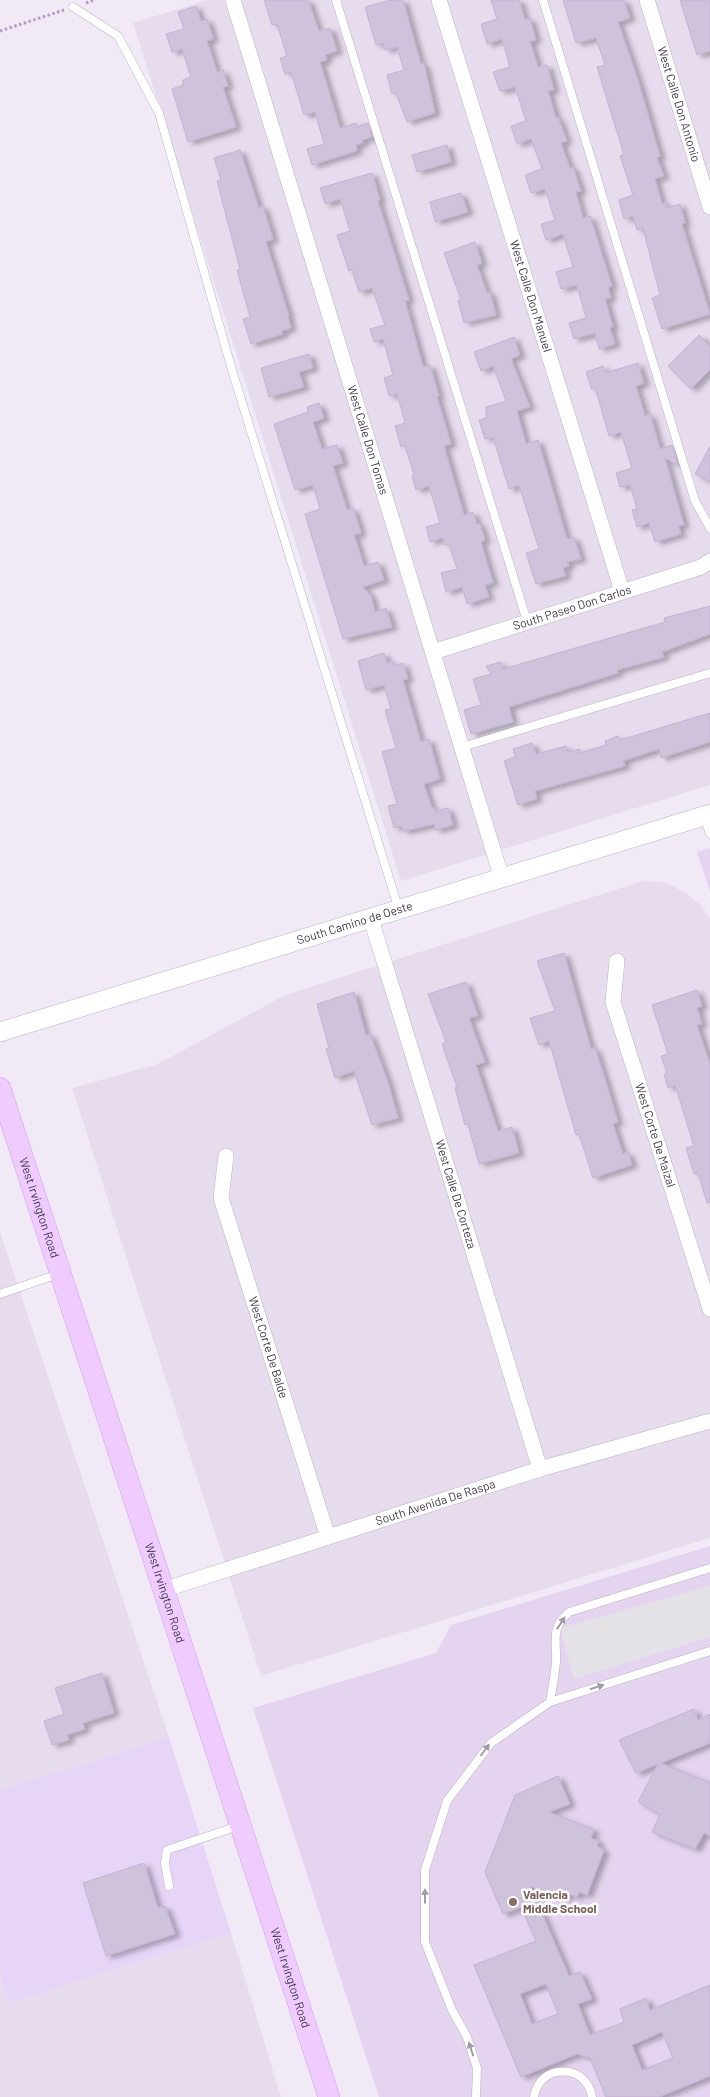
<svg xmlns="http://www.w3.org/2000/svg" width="710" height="2097" font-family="Barlow,sans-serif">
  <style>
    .residential { fill: #e7dcee }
    .commercial { fill: #e7d5f8 }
    .education { fill: #e5d4ef }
    .parking { fill: #e4e2e7 }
    .building { fill: #cfc2db; stroke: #c4b2d3; fill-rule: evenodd; filter: url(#shadow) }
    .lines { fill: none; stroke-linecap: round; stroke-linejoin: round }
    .service-casing { stroke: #bcafc5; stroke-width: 9 }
    .minor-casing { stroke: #bcafc5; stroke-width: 16 }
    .tertiary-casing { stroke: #bcafc5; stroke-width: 20 }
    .secondary-casing { stroke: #cda0e3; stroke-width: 22 }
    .path { stroke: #b39cc4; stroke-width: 3; stroke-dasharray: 2.5 2.5; stroke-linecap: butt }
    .service { stroke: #fff; stroke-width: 8 }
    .minor { stroke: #fff; stroke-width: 15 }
    .tertiary { stroke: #fff; stroke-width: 19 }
    .secondary { stroke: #efcbff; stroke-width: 21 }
    .oneway { fill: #a09ba4 }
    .education-dot { fill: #8d6e63; stroke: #fff; stroke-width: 2 }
    .labels { text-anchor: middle; stroke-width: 5; stroke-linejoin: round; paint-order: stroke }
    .street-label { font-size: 12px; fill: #42374a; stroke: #fff }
    .education-label { font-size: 12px; font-weight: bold; fill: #785e54; stroke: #fff; text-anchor: start }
  </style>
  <defs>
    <filter id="shadow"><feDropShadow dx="5.5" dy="3" stdDeviation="2.5" flood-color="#0004"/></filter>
  </defs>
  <rect width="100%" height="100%" fill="#f1eaf6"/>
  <path class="residential" d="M207,0H710V785L401,881L133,23Z
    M643,881L665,882L684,892L701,905L710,919V1538L261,1676L72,1088L158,1064L285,995Z
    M0,1232L169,1737L0,1790Z
    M231,1933L281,2097H0V1974L9,2003Z"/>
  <path class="commercial" d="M169,1737L231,1933L9,2003L0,1974V1790Z"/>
  <path class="education" d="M710,848V892L697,852Z
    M710,1546V2097H379L253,1708L436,1653L451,1625Z"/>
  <path class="parking" d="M710,1586V1637L574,1679L560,1628Z"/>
  <path class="building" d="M264,0H308L319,31L330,28L337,51L325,55L327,60L320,62L340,128L356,123L357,127L368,123L372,137L362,140L363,143L356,145L357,151L312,165L307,149L324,144L315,112L304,115L291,72L285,74L280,58L287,56L277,24L272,25Z
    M391,0H403L421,64L424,63L435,113L407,122L396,93L392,94L387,75L404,70L397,47L385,50L383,43L376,45L365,7Z
    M491,0H519L525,20L530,18L536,40L530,41L538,67L547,65L554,90L548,91L556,118L558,117L567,141L561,143L570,168L573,167L581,191L576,192L583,218L590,216L612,286L608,287L611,298L605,299L613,327L610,328L615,344L599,349L595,333L574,339L569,323L586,318L577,285L561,289L556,272L573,267L563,234L546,240L541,224L555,220L545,189L531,193L525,175L542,169L531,139L517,144L511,126L526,121L515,87L500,91L493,72L510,67L502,39L487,44L481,24L497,19Z
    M563,0H624L630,18L618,22L638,80L660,156L657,158L664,176L655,179L662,204L666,203L667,208L680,204L685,223L682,224L710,314L662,329L652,298L660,295L643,228L637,230L633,216L624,219L619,200L633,195L620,156L624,155L597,67L605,65L596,38L576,43Z
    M680,0H710V51L697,55Z
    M196,6L201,21L207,19L213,39L207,41L217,72L223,70L228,86L223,87L236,127L188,142L172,89L183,85V80L191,77L182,49L172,52L166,34L184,29L178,12Z
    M447,145L451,162L417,172L412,155Z
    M240,150L259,208L263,206L273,239L266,242L289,316L288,317L291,328L282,331L283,334L251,344L243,319L250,317L237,270L240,269L217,181L221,180L214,158Z
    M372,173L380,200L378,201L409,300L405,301L423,367L430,365L439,396L437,397L451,444L444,446L464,515L473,512L477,524H480L485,540L481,542L493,583L485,585L489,597L467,604L462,587L446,592L441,573L457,569L449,544L445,545L443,538L430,542L426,527L440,523L429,486L416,490L412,476L414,475L405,445L401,447L395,426L405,423L397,394L389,396L384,378L393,375L383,339L374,342L370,329L385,325L372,288L359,292L352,270L349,271L337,235L350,231L340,199L325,204L320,188Z
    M461,193L468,212L435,222L430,202Z
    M475,242L482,263L477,265L487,293L490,292L496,315L464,323L458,300H461L444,253Z
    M699,335L710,346V370L691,389L668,366Z
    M514,337L520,355L511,359L530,407L517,411L526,444L538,440L567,539L574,537L581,559L567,562L569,566L563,568L566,576L536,584L526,553L539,549L519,485L509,489L493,437L485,439L479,420L486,418V407L506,401L493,366L481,371L474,352Z
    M309,354L313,368L299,372L304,387L269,397L261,368Z
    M638,363L644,383L636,386L645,416L650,414L660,449L672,445L678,465L665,458L684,525L678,526L681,534L655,542L649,523L637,527L632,510L637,509L630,485L620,487L616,473L632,468L621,432L609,436L595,387L592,390L586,372L603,366L605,373Z
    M319,403L324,418L313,422L322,449L337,445L343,463L333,466L347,510L353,508L361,533L354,535L364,566L378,562L384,580L363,587L371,596L375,612L386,608L392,627L343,639L305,514L320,509L313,485L295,490L274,424L308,412L307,407Z
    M710,446V482L695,474Z
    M710,606V634L662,652L664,657L617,670L618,673L509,707L513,722L471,734L464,710L481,705L473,679L491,674L486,666L501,662L503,669L665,622L664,618Z
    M384,653L387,663L393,661L394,666L403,663L408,679L403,680L421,742L429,739L440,779L424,784L432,808H435V811L448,808L453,825L436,830L434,824L404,831L401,826L394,828L388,806L397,804L382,752L396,748L385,710L391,709L384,685L366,690L358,661Z
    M710,713V742L661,758L659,749L623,761L625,766L535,791L537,799L518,805L504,761L515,757L513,749L532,743L536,754L566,746L568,752L580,749V753L606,745L605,741L618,736L620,740Z
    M564,953L591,1049L595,1048L605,1079L618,1122L613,1124L623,1154L628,1152L632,1165L593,1178L579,1134L576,1135L549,1041L539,1045L530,1018L555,1011L537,961Z
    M466,982L478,1016L469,1018L485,1062L476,1065L498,1131L512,1127L519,1153L479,1164L468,1124L465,1125L455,1088L457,1087L442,1044L446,1042L428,994Z
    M697,990L702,1006L697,1008L702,1024L697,1025L710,1064V1202L707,1203L698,1173L694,1174L686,1148L694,1146L675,1085L668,1088L664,1074L667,1073L661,1056L668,1054L652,1005Z
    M354,992L366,1036L370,1034L388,1082L398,1118L372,1125L354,1071L335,1078L326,1049L329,1048L317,1004Z
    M102,1673L114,1713L83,1723L85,1729L67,1735L69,1740L52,1745L44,1721L64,1714L55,1688Z
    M694,1709L698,1720L710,1714V1743L661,1763L710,1783V1836L704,1833L695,1849L652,1832L660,1814L638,1802L658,1764L636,1773L619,1740Z
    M558,1776L570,1804L549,1812L594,1830L591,1838L599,1841L597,1846L604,1850L587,1895L579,1892L577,1897L568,1893L566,1899L530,1886L569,1976L580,1972L592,1999L578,2004L590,2035L624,2022L620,2009L646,1998L650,2010L710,1985V2076L659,2097H606L590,2058L577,2054L521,2077L474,1965L536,1941L521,1907L503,1914L485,1872L515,1795ZM546,1984L558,2014L532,2024L520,1994ZM662,2032L673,2058L642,2070L632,2045Z
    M144,1863L158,1908L165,1906L175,1934L106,1956L83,1883Z"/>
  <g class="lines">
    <g class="service-casing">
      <path id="service" d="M336,0L527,621
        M543,0L695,501L710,528
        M73,7L118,36L159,113L232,370L399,910
        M462,747L710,673
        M704,817L710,834
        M0,1294L58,1274
        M550,1702L710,1651
        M169,1886L165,1863L167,1850L238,1826
        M476,2097L477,2068L467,2037L452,2010L425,1942V1870L447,1801L491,1743L550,1702C552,1689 555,1675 556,1662C557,1640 550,1629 569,1612L710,1568
        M534,2097C539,2063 587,2063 592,2097"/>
    </g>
    <g class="minor-casing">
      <g id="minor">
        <path id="s1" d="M233,0L502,879"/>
        <path id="s2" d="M439,0L622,591"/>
        <path id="s3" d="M647,0L710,207"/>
        <path id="s4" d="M433,652L701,567L710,561"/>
        <path id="s5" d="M371,919L540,1469"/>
        <path id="s6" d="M617,961L613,1002L710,1309"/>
        <path id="s7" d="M226,1156L221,1198L328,1537"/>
        <path id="s8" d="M163,1590L540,1469L710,1421"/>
      </g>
    </g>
    <g class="tertiary-casing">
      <g id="tertiary">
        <path id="s9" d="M0,1032L710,814"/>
      </g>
    </g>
    <g class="secondary-casing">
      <g id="secondary">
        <path id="s10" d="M0,1088L329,2097"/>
      </g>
    </g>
    <path class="path" d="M86,3L95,0
      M0,31L64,10"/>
    <use href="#service" class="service"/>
    <use href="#minor" class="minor"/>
    <use href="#tertiary" class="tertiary"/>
    <use href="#secondary" class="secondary"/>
  </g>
  <defs><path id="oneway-solid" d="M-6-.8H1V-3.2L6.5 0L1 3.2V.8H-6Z" transform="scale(1.25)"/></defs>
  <g class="oneway">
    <use href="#oneway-solid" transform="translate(561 1623) rotate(-57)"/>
    <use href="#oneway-solid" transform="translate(597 1687) rotate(-18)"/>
    <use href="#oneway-solid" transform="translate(485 1750) rotate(-53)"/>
    <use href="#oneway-solid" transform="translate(425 1896) rotate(-90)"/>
    <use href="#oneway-solid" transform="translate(471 2049) rotate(-108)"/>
  </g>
  <circle class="education-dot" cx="513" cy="1902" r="5"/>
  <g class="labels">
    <g class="street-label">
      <text dy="4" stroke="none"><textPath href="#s3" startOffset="109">West Calle Don Antonio</textPath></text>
      <text dy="4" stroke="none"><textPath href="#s2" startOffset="310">West Calle Don Manuel</textPath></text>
      <text dy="4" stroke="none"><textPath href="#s1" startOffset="460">West Calle Don Tomas</textPath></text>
      <text dy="4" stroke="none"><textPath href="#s4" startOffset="146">South Paseo Don Carlos</textPath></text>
      <text dy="4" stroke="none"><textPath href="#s9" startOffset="371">South Camino de Oeste</textPath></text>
      <text dy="4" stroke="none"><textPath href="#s6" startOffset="181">West Corte De Maizal</textPath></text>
      <text dy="4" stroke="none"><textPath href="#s5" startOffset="288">West Calle De Corteza</textPath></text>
      <text dy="4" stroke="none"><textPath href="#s10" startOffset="126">West Irvington Road</textPath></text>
      <text dy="4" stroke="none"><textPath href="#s7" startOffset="199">West Corte De Balde</textPath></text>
      <text dy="4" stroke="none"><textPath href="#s8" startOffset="286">South Avenida De Raspa</textPath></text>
      <text dy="4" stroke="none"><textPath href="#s10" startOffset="531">West Irvington Road</textPath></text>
      <text dy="4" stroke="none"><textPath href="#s10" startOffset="936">West Irvington Road</textPath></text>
    </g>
    <g class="education-label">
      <text x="523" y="1899">Valencia<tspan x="523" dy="14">Middle School</tspan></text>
    </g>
  </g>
</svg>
